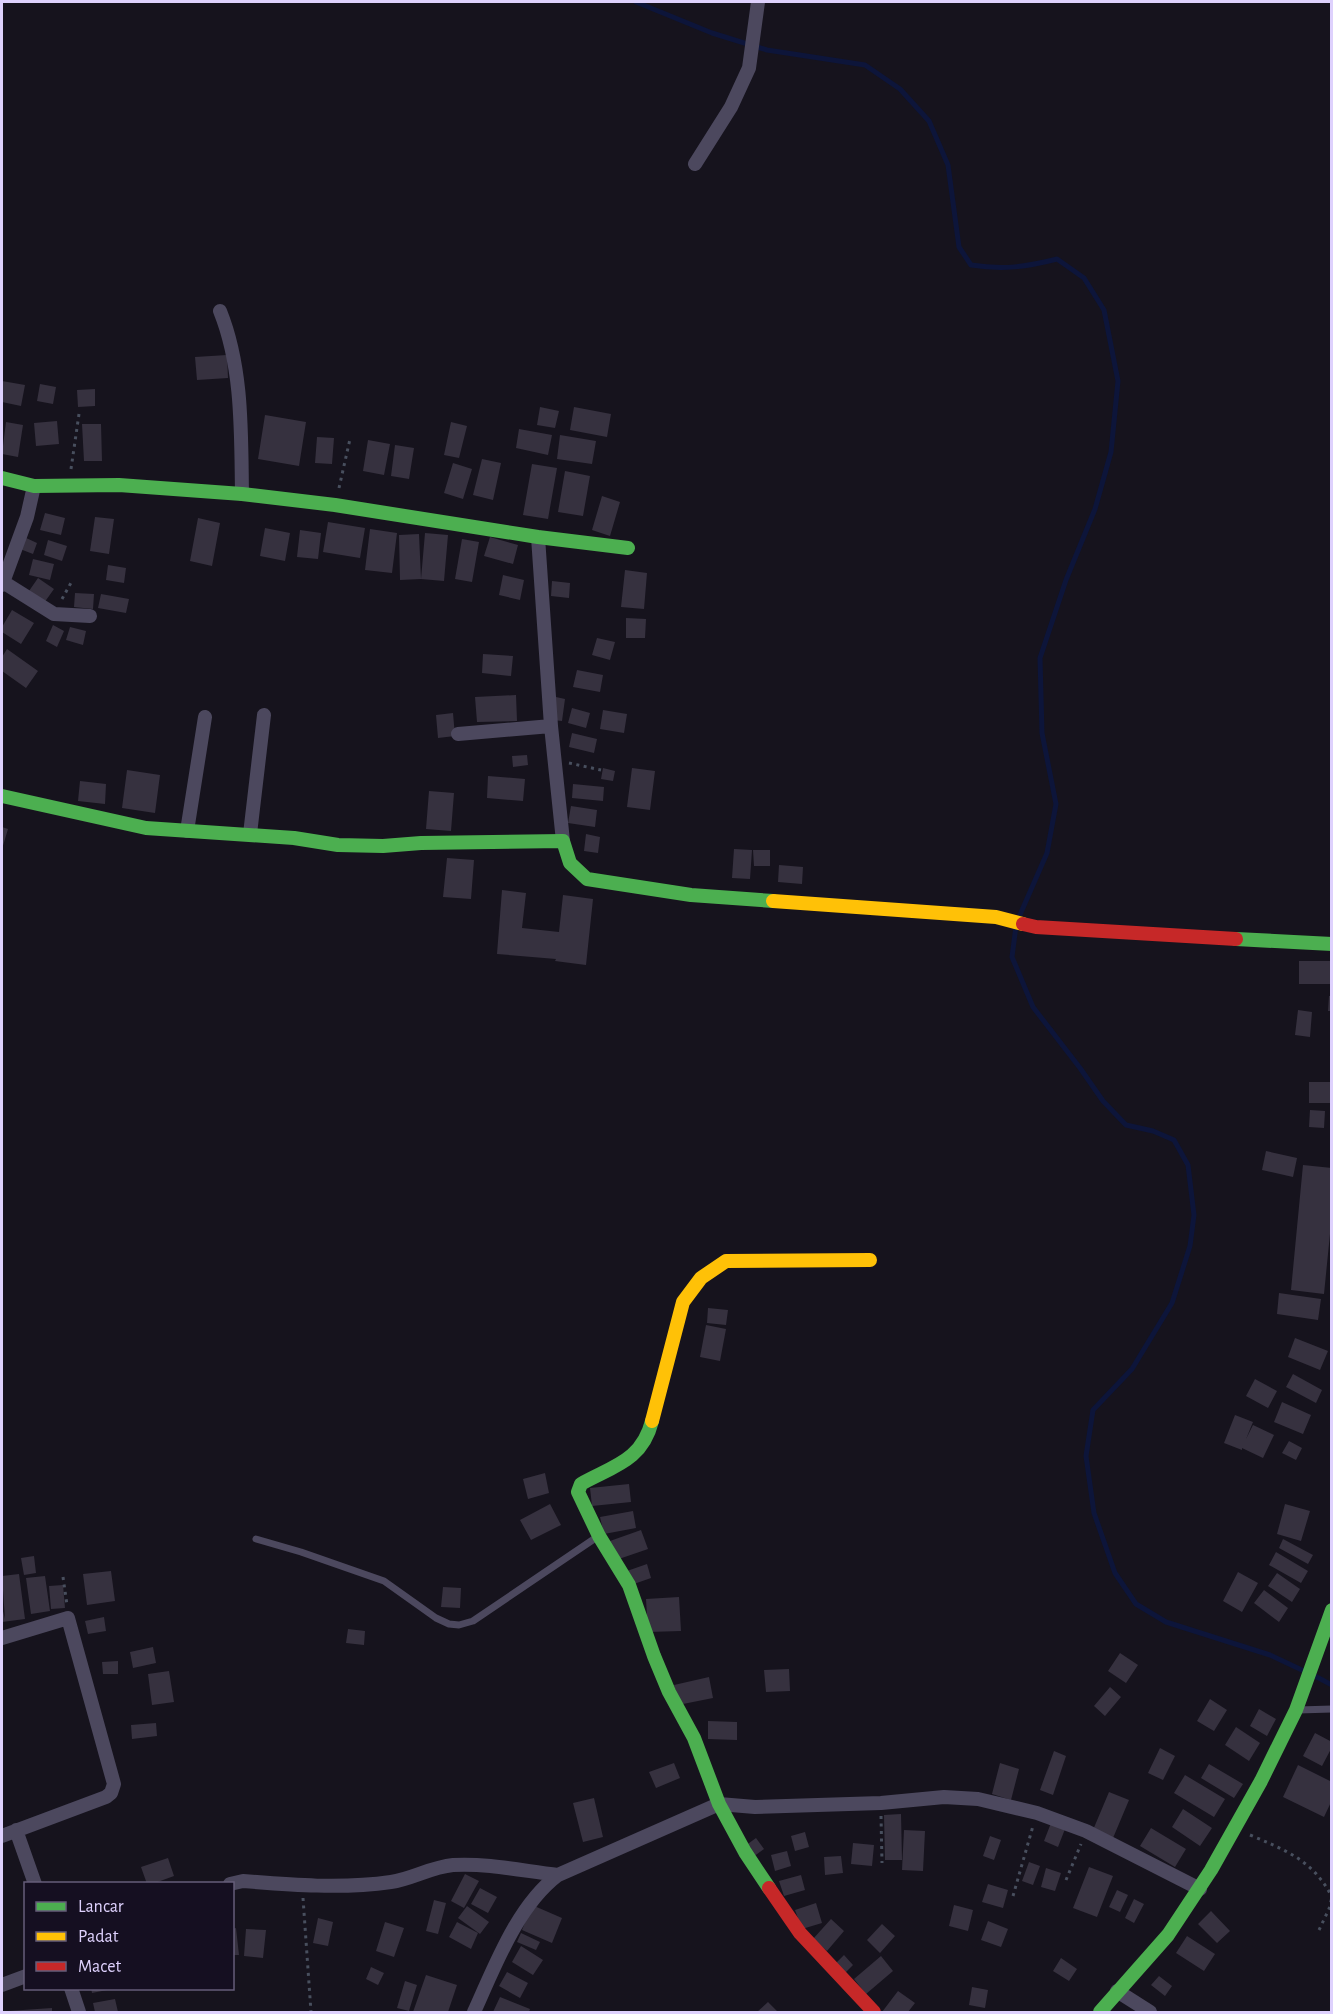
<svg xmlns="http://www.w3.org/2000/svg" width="1333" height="2014" font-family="'Alegreya Sans',sans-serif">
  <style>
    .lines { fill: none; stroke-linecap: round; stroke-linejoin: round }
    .stream { stroke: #0d153a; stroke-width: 5 }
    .building { fill: #36313f }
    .path { stroke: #484f5e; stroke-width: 3; stroke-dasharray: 3 4.5; stroke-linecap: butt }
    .lane { stroke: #4c485e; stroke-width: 7 }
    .street { stroke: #4c485e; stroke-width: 14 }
    .fast { stroke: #4caf50; stroke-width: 14 }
    .slow { stroke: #ffc107; stroke-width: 14 }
    .jam { stroke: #c62828; stroke-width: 14 }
  </style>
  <rect width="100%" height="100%" fill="#16131d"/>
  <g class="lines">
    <path class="stream" d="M636,2L712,33L767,50L865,65L900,89L929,121L948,165L959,247L971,265C1003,270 1026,267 1057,259L1084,278L1104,310L1118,381L1111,452L1095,509L1066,580L1040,658L1042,733L1056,804L1047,853L1019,917
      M1016,926L1012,957L1033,1007L1080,1068L1103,1101L1126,1125L1153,1131L1174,1140L1188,1165L1194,1215L1190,1246L1172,1303L1132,1369L1093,1410L1086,1456L1094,1513L1115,1573L1136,1604L1166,1622L1270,1655L1304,1671
      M1313,1675L1332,1685"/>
  </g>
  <path class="building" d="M227,355L228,378L197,380L195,357Z
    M2,381L25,385L21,406L2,402Z
    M40,384L56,387L53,404L37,401Z
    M95,389V406L78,407L77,390Z
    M540,407L559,411L555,428L537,425Z
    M574,407L611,414L607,437L570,430Z
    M265,415L306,422L299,466L258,459Z
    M57,421L59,444L36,446L34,423Z
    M6,422L23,425L18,457L2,454Z
    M451,422L467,426L459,458L444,455Z
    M82,424H101L102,461H84Z
    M519,429L552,435L548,455L516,448Z
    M560,435L596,441L592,464L557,459Z
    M317,437L334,438L332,464L315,463Z
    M368,440L390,444L384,475L363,471Z
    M395,445L414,448L409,479L391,476Z
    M482,459L501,463L493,500L473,495Z
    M453,463L472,469L463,499L444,493Z
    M532,464L557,468L548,519L523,515Z
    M565,471L590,476L583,516L558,512Z
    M602,496L620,502L610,536L592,530Z
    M45,513L65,518L61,535L40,530Z
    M95,517L114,519L109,554L90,551Z
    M198,518L220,523L212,566L190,561Z
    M328,522L365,528L360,558L323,552Z
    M265,528L290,533L285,561L260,556Z
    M370,529L397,533L392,573L365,570Z
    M300,530L321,533L318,559L297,557Z
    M425,533L448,535L444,581L421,579Z
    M419,534L421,579L400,580L399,535Z
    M24,537L37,543L33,554L20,549Z
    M490,537L518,545L513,564L484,556Z
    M462,539L479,542L472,582L455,579Z
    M48,540L67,546L62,561L44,555Z
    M33,559L54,564L50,580L29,575Z
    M108,565L126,568L124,583L106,580Z
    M625,570L647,573L644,609L621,607Z
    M503,575L524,580L520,600L499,595Z
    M38,578L54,589L44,603L29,591Z
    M552,581L570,583L569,598L551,596Z
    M75,593L94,594L93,609L74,607Z
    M101,594L129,599L126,613L98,608Z
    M12,610L34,623L21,644L2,632V627Z
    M626,618L646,619L645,638H626Z
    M53,625L64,631L57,647L46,641Z
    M70,627L86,631L83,645L66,640Z
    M597,638L615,642L610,660L592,655Z
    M7,649L38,671L26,688L2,671V657Z
    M483,654L513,656L511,676L482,673Z
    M577,670L603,675L600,692L573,687Z
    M516,695L517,721L477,722L475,697Z
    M556,697L565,699L562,721L553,720Z
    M572,708L590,713L586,728L568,723Z
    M603,710L627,714L624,733L600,729Z
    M453,713L455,736L438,738L436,715Z
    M572,733L597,739L594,753L569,747Z
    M527,755L528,765L513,767L512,756Z
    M603,768L615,771L613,781L601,779Z
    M632,768L655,771L650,810L627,807Z
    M127,770L160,775L155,813L122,808Z
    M488,776L525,779L523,801L487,798Z
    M80,781L106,784L105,804L78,801Z
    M573,784L604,787L603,801L572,798Z
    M429,791L454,793L451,831L426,829Z
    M571,806L597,810L595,827L568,823Z
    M2,827L8,829L2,849Z
    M586,834L600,837L598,853L584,851Z
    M734,849L752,850L750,879L732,878Z
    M753,850H770V866H754Z
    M447,858L474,860L471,899L443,897Z
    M779,865L803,867L802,884L778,882Z
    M502,890L526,893L522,928L559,932L563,895L593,899L586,965L555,961L556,959L497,954Z
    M1299,961H1332V984H1299Z
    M1329,996H1332V1011H1328Z
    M1298,1010L1312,1012L1310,1037L1295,1035Z
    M1309,1082H1332V1103H1309Z
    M1310,1110L1325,1111L1324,1128L1309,1127Z
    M1266,1151L1297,1158L1293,1177L1262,1170Z
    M1303,1165L1332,1168V1214L1324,1294L1291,1290Z
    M1279,1293L1321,1299L1318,1320L1277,1314Z
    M708,1308L728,1310L726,1325L707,1323Z
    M706,1325L726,1329L720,1361L700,1357Z
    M1295,1338L1328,1351L1320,1370L1288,1357Z
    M1293,1374L1322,1390L1316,1403L1286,1387Z
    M1255,1379L1277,1391L1268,1408L1246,1396Z
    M1282,1402L1311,1415L1303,1434L1274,1422Z
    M1235,1415L1253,1422L1246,1439L1253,1425L1274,1435L1263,1458L1242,1448V1450L1224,1443Z
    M1289,1441L1302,1448L1296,1460L1282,1453Z
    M545,1473L549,1493L528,1499L523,1479Z
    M629,1484L631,1502L592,1506L590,1488Z
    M550,1504L561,1525L531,1540L520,1520Z
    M1285,1504L1310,1511L1301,1541L1277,1534Z
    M633,1511L636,1528L604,1534L600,1517Z
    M641,1530L648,1549L616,1560L610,1541Z
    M1283,1539L1313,1555L1308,1564L1279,1548Z
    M1276,1552L1308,1571L1301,1583L1269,1565Z
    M34,1556L36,1573L24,1575L21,1558Z
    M647,1564L651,1578L631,1585L627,1571Z
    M111,1571L115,1601L87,1605L83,1574Z
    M1238,1572L1258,1583L1242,1612L1223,1601Z
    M1277,1573L1300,1589L1292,1602L1268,1586Z
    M19,1574L25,1619L2,1622V1607L5,1619L2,1576Z
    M45,1576L50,1611L31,1614L26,1578Z
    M63,1585L65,1608L51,1609L49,1586Z
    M443,1587L461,1588L460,1608L441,1607Z
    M1264,1590L1288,1608L1279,1622L1254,1603Z
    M679,1597L681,1631L648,1632L646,1599Z
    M104,1617L106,1631L88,1634L85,1621Z
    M348,1629L365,1631L364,1645L346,1643Z
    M153,1647L156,1663L133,1668L130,1652Z
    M1120,1653L1138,1665L1126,1683L1108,1671Z
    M118,1661V1674H103L102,1662Z
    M789,1669L790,1691L766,1692L764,1670Z
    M169,1671L174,1702L152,1705L148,1674Z
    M709,1677L713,1698L678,1705L674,1685Z
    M1110,1687L1121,1697L1105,1716L1094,1706Z
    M1210,1699L1227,1710L1214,1731L1197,1721Z
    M1259,1709L1276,1719L1267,1736L1250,1726Z
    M708,1721L737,1722V1740L708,1739Z
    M156,1723L157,1736L132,1739L131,1725Z
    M1236,1727L1260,1743L1249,1761L1225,1745Z
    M1315,1733L1332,1742V1747L1322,1766L1303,1756Z
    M1160,1748L1175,1756L1163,1780L1148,1773Z
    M1054,1751L1066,1756L1053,1795L1040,1790Z
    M674,1763L680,1778L656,1788L649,1772Z
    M1000,1763L1019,1769L1011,1800L992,1794Z
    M1209,1764L1243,1784L1234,1798L1201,1778Z
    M1298,1765L1332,1782V1800L1324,1817L1283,1797Z
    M1185,1775L1225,1799L1214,1817L1174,1793Z
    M1109,1792L1129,1800L1113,1838L1093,1830Z
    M594,1798L603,1837L583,1842L573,1803Z
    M1183,1809L1212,1828L1200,1846L1172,1827Z
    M901,1814L902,1860H885L884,1815Z
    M1051,1823L1065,1829L1058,1847L1044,1841Z
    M1151,1828L1186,1849L1175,1867L1140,1846Z
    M904,1830L925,1831L923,1871L902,1870Z
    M805,1832L809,1847L795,1851L791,1836Z
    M990,1836L1001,1840L994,1860L983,1856Z
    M756,1838L764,1849L753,1857L745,1846Z
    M853,1843L874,1845L872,1866L851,1864Z
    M787,1851L791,1866L775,1871L771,1855Z
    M841,1856L843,1873L825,1875L824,1857Z
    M168,1858L174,1876L152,1884H147L141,1867Z
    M1029,1862L1040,1866L1033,1885L1022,1881Z
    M1089,1867L1113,1876L1097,1917L1073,1908Z
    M1046,1868L1061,1873L1055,1891L1041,1887Z
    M465,1874L479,1881L464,1908L451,1901Z
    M801,1875L805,1890L784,1896L779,1881Z
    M988,1884L1008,1890L1003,1908L982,1902Z
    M480,1888L497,1897L488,1913L471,1904Z
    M1117,1890L1128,1895L1120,1912L1109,1907Z
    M1134,1899L1144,1904L1134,1923L1125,1918Z
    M434,1900L446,1903L438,1934L426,1931Z
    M816,1903L822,1923L802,1929L795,1910Z
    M532,1905L562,1918L552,1943L522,1930Z
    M954,1905L973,1910L968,1931L949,1926Z
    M467,1906L489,1922L480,1934L458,1918Z
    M1211,1911L1230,1931L1217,1943L1198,1924Z
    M318,1918L333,1922L328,1946L313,1943Z
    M831,1919L844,1931L827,1951L813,1939Z
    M988,1921L1008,1929L1001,1947L981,1940Z
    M385,1922L404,1928L394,1957L376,1951Z
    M457,1922L478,1933L471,1949L449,1937Z
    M882,1924L895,1936L880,1953L867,1940Z
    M236,1928L239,1955H232V1929Z
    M246,1929L266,1930L263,1958L244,1956Z
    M521,1933L540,1942L536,1950L517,1942Z
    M1187,1936L1215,1954L1204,1971L1176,1953Z
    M521,1946L543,1960L533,1975L512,1962Z
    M844,1955L853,1965L843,1975L834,1965Z
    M881,1956L893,1971L866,1994L854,1979Z
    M1061,1958L1077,1969L1069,1981L1053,1971Z
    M371,1967L384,1973L378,1985L366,1979Z
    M507,1972L528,1983L520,1998L499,1986Z
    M426,1975L457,1985L448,2012H413Z
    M1159,1976L1172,1986L1165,1996L1151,1985Z
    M405,1981L417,1985L409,2011L397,2008Z
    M972,1987L988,1990L985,2008L969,2005Z
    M91,1988H107V1990L92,1993Z
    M898,1991L915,2003L908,2012H882Z
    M500,1997L530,2009L529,2012H493Z
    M115,1999L118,2012H95L93,2003Z
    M768,2002L778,2012H757Z
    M52,2008V2012H8V2011Z"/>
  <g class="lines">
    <path class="path" d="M71,469L79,414
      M339,488L350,439
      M62,599L72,581
      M569,763L601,770
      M63,1577L67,1605
      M881,1816L882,1863
      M1250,1835C1285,1850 1313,1860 1332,1897
      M1066,1880L1081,1844
      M1013,1896L1033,1826
      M303,1898L311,2012
      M1319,1930L1329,1909L1332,1897"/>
    <path class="lane" d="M256,1539L301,1552L384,1581L436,1618L449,1624L459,1625L473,1621L597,1537
      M1298,1710L1332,1709"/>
    <path class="street" d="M695,164L731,107L749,68L758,2
      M220,311C243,368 241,434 242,494
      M538,537L551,726L563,841
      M3,582L54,614L90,616
      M2,585L27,517L34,486
      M458,734L551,726
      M187,831L205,717
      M250,834L264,715
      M2,1638L68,1618L114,1784L111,1793L106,1797L2,1836
      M16,1830L35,1884
      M230,1884L243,1881C292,1885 342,1889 391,1882C412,1879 431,1867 453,1865C488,1863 523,1871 558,1875
      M2,1985L26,1976
      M71,1988L79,2012
      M1117,1991L1150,2012
      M474,2012C495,1966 517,1906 558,1875L719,1804L755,1807L881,1803L944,1797L978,1799L1037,1813L1086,1831L1200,1889"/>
    <path class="fast" d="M2,478L34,486L119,485L242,494L335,505L538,537L628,548
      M2,796L146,828L294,838L338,845L383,846L421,843L563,841L570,863L587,879L691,895L773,901
      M1236,939L1332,944
      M652,1421C642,1461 613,1466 581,1484L578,1492L599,1536L629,1585L654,1656L669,1692L694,1738L719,1804L745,1852L769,1888
      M1100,2012L1168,1935L1211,1870L1261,1781L1296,1710L1332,1610"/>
    <path class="slow" d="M773,901L996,917L1023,924
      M652,1421L683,1302L701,1278L726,1261L870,1260"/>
    <path class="jam" d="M1023,924L1036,927L1236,939
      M769,1888L800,1933L874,2012"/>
  </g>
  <rect width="1333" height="2014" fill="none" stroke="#ded1fd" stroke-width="6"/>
  <rect x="24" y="1882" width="210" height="108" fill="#150f21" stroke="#655d79" stroke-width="1.5"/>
  <rect x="36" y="1902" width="30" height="9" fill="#4caf50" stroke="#655d79" stroke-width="1.5"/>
  <text x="78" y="1912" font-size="18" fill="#ded1fd">Lancar</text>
  <rect x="36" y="1932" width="30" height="9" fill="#ffc107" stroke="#655d79" stroke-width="1.5"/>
  <text x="78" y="1942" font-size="18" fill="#ded1fd">Padat</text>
  <rect x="36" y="1962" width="30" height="9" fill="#c62828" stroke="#655d79" stroke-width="1.5"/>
  <text x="78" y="1972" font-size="18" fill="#ded1fd">Macet</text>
</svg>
